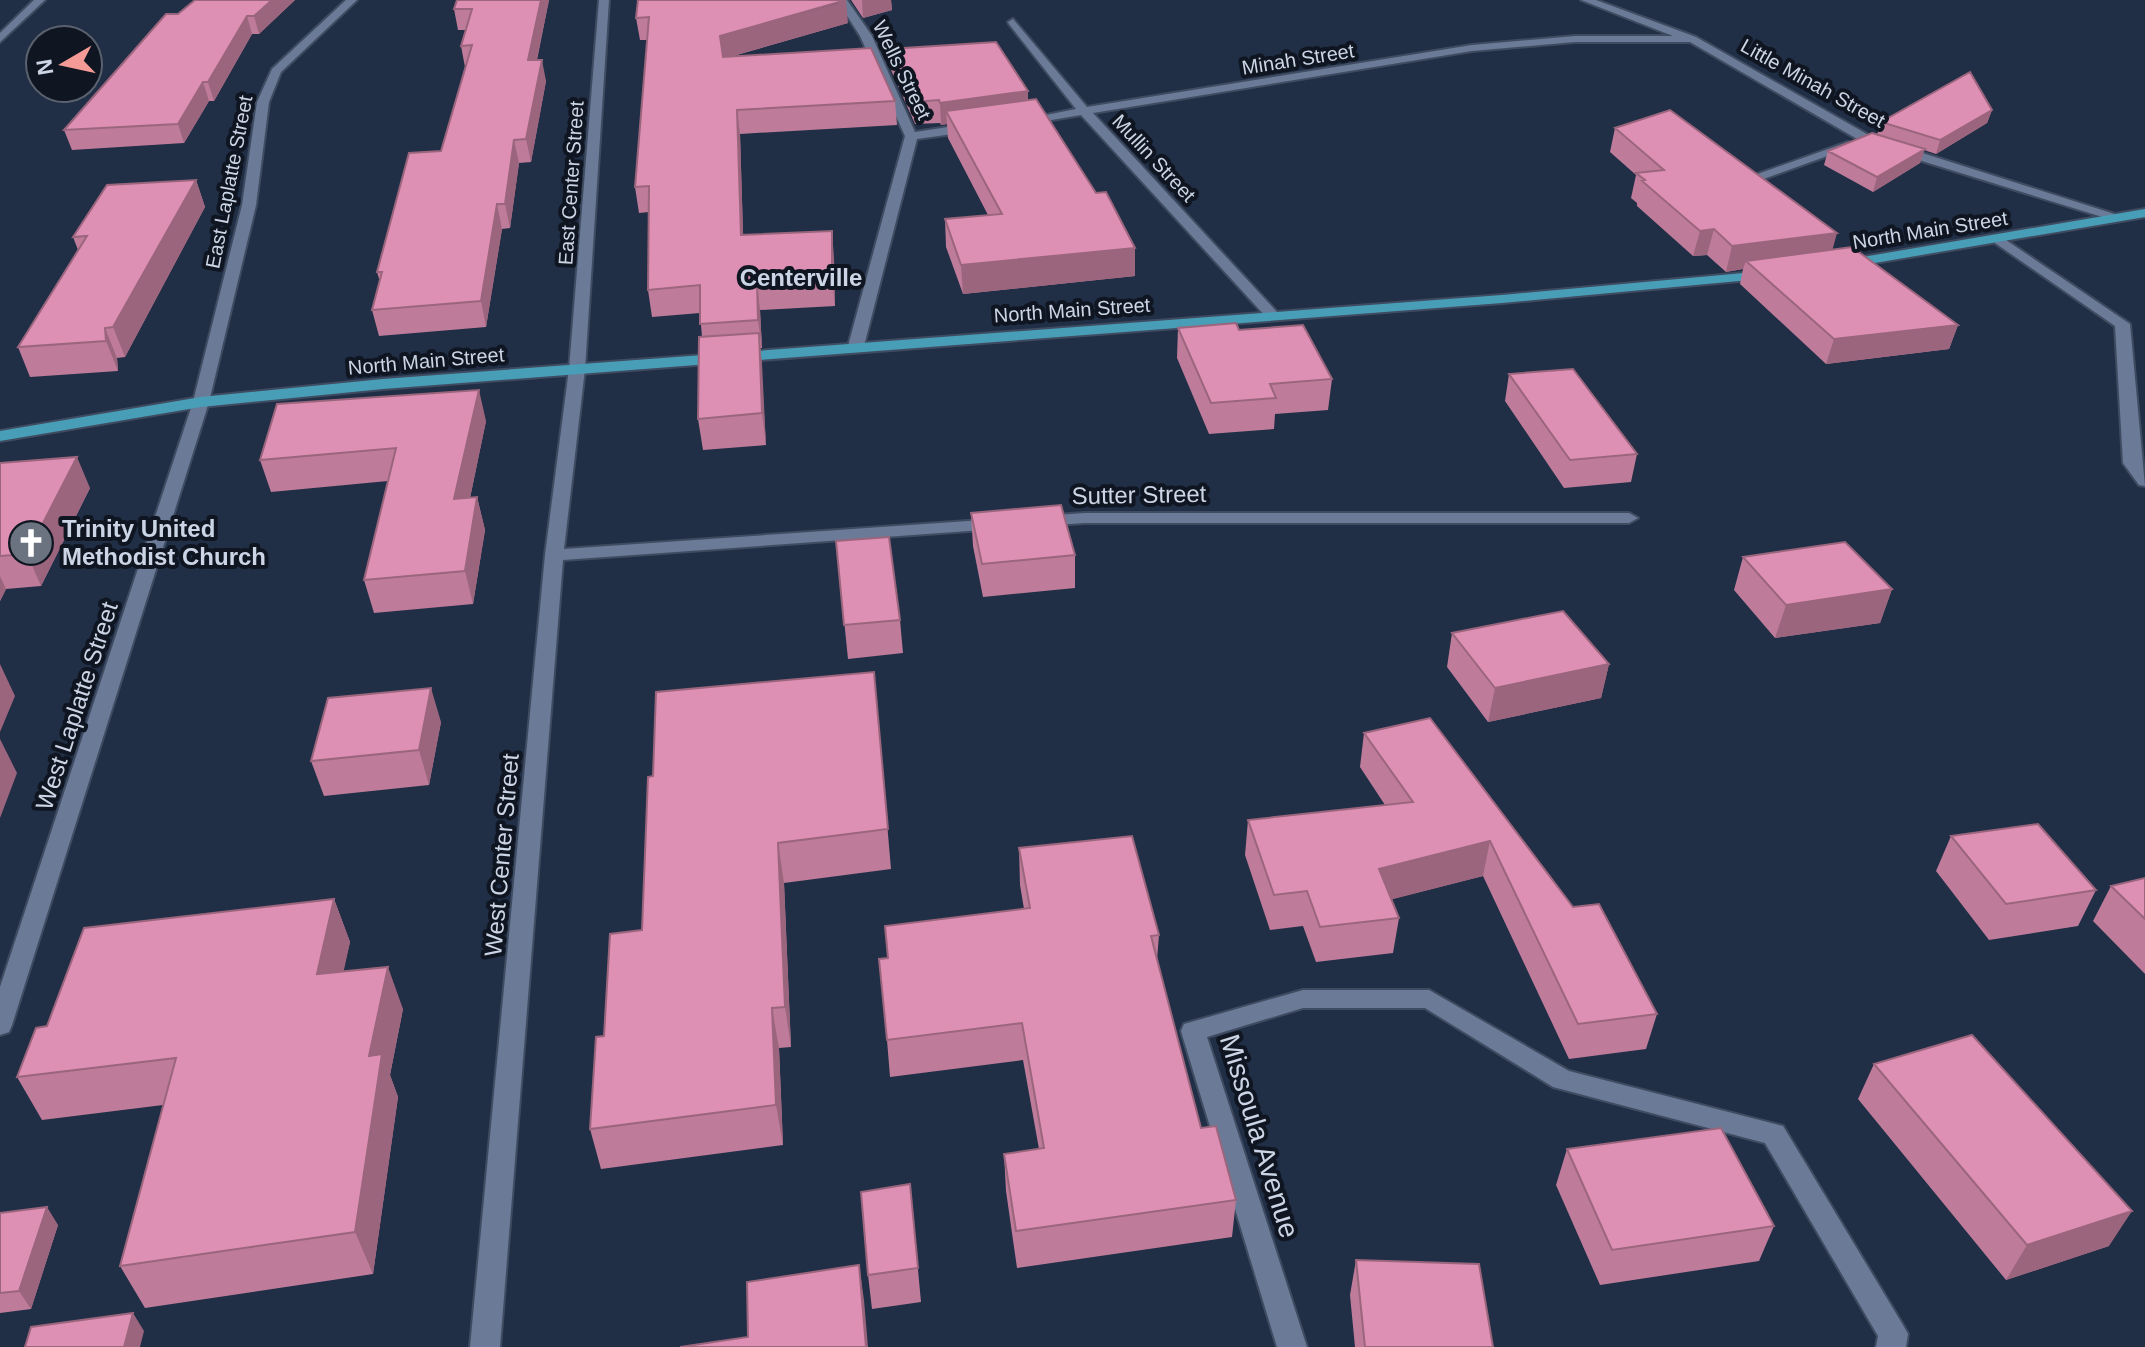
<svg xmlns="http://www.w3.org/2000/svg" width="2145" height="1347" font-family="Helvetica,sans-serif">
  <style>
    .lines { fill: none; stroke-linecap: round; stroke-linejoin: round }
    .minor-casing { stroke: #3f4b60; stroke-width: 4 }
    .major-casing { stroke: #3f4b60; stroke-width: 4 }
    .minor { fill: #6a7a97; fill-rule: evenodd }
    .major { fill: #489eb7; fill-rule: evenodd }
    .wall { fill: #be7c9a }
    .shaded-wall { fill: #9b657d }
    .building { fill: #dd90b3; stroke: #9b657d; stroke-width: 2 }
    .labels { text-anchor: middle; stroke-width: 8; stroke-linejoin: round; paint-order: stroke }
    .far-street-label { font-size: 20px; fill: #cbd5e5; stroke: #101621 }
    .far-quarter-label { font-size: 24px; font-weight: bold; fill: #cbd5e5; stroke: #101621 }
    .street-label { font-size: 24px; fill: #cbd5e5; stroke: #101621 }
    .poi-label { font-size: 24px; font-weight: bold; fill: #cbd5e5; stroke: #101621; text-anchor: start }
    .near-street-label { font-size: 28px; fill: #cbd5e5; stroke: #101621 }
  </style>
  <rect width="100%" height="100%" fill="#202e46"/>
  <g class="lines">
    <g class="minor-casing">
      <path id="minor" d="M34,0H45L0,42V33Z
        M346,0H357L281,72L269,102L256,205L209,402L12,1025L9,1032L0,1035V987L193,402L242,205L257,102L272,69Z
        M599,0H609L585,369L564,549L997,519L1006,524L997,529L563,560L500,1347H470L545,555L569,369Z
        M837,0H847L872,36L915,132L974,123L980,127L974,131L917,139L864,346L856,351L848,346L905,136L860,36Z
        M1581,0H1596L1696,37L1872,137L2124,217L2112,220L1864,143L1690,42H1575L1472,51L1093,113L1277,312L1280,315L1272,320L1267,318L1081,115L1022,125L1016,121L1076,109L1009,24L1008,22L1013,19L1087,107L1472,45L1575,36H1673Z
        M1848,142L1858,145L1747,185L1735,182Z
        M2000,236L2130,324L2145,486L2139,485L2123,463L2115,326L1995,243L1993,240Z
        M1085,513H1629L1638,518L1629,523H1085L1041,526L1032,521L1041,516Z
        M1303,990H1429L1569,1071L1783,1126L1903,1325L1908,1334L1906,1347H1876L1878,1336L1765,1143L1553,1087L1425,1008H1303L1207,1037L1307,1347H1277L1181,1031L1184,1024Z"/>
    </g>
    <g class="major-casing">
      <path id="major" d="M2145,209V217L1845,268L1838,264L1845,260Z
        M1766,271L1771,272V278L1502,303L383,389L201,407L0,441V431L201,397L383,379L1502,295Z"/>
    </g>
    <use href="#minor" class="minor"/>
    <use href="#major" class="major"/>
  </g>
  <path class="wall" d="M295,0L259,34H252L214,101H209L184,143L72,150L64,130L178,14Z
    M549,0L537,60L546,81L531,162L519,163L510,228L502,229L486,327L379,336L372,310L380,282L377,272L441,151L465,67L461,46L466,30H458L454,9Z
    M638,0L848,23L730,57L895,101L897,125L740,134L743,235L834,258L835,306L760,310L762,348H760L766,445L703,450L698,419L702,337L700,313L652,317L648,290L649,212L639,213L635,187L647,40H640L636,18Z
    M851,0H891L892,10L863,18Z
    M889,49L1028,91V100L1135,248V276L963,294L946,247L945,219L988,215L948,138L947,124L941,125L940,123L915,124L891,70Z
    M1992,110L1987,123L1936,154L1924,150L1920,163L1873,192L1824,165L1828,151L1877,135L1881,122Z
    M1615,128L1833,250L1958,325L1949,349L1826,364L1740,284L1743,269L1726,272L1707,255L1693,256L1637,206V203L1631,198L1636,175L1610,152Z
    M196,180L205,207L125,357L117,358L118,371L30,377L18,347L78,250L73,237Z
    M1178,328L1239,330L1332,379L1328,410L1275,414L1274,429L1209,434L1177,358Z
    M1509,374L1637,454L1631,482L1564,488L1505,401Z
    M486,421L470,498L477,497L485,530L473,604L374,613L364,580L388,481L271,492L260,460Z
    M0,463L90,488L41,586L6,589L0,601Z
    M971,513L1075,555V588L983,597L973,546Z
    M836,541L900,620L903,653L848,659Z
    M1743,557L1892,589L1880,623L1775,638L1734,590Z
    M1452,633L1609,664L1601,698L1488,722L1447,667Z
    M874,672L891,869L784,883L791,1047L779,1048L783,1145L601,1169L590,1129L604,1036L642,930L653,776Z
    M441,722L429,785L324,796L311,761Z
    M1364,733L1573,907L1657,1014L1646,1049L1569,1059L1483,876L1392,899L1399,918L1393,953L1316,962L1303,926L1270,930L1245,855L1248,820L1385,805L1360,767Z
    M1951,836L2096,890L2078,926L1989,940L1936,871Z
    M1019,848L1159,935L1157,960L1201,1128L1236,1200L1232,1237L1017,1268L1006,1191L1004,1154L1039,1149L1023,1060L890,1077L887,1040L888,958L1024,909L1020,885Z
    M2145,878V974L2093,921L2111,886Z
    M334,899L350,942L343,971L403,1009L390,1075L398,1097L373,1274L145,1308L120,1266L163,1105L42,1120L17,1077L47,1026Z
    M1874,1064L2109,1246L2006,1280L1858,1099Z
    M1567,1149L1774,1226L1759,1261L1600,1285L1556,1185Z
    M910,1184L921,1302L872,1309L868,1275Z
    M0,1213L58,1225L31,1309L0,1313Z
    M1356,1260L1493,1347H1355L1350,1295Z"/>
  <path class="shaded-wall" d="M272,0H295L259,34L254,16Z
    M541,0H549L532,82L528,60Z
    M862,0H891L892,10L863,18Z
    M846,1L848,23L722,59L720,36Z
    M247,16L252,34L214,101L208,82Z
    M542,60L546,81L531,162L526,139Z
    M203,82L209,101L184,143L178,124Z
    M1028,91V113L946,111L947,124L941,125L940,103Z
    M737,110L740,134L744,262L741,235Z
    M1992,110L1987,123L1936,154L1940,140Z
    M514,140L519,163L510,228L505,204Z
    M1925,149L1920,163L1873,192L1877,177Z
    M196,180L205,207L125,357L113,327Z
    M497,204L502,229L486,327L481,301Z
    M1714,229L1707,255L1693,256L1700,231Z
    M832,231L834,258L835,306L832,279Z
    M1837,233L1830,259L1746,261L1743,269L1726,272L1732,246Z
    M1135,248V276L963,294L961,265Z
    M757,283L760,310L762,348L758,320Z
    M1958,325L1949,349L1826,364L1834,339Z
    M105,328L117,358L118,371L106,341Z
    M759,333L762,363L766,445L762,413Z
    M479,390L486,421L463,532L454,499Z
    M77,457L90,488L41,586L27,554Z
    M477,497L485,530L473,604L465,571Z
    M0,576L6,589L0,601Z
    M1892,589L1880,623L1775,638L1786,605Z
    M0,664L15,696L0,732Z
    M1609,664L1601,698L1488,722L1495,688Z
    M431,688L441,722L429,785L419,750Z
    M0,739L17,773L0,818Z
    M1490,841L1483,876L1374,904L1379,869Z
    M778,843L784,883L791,1047L785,1007Z
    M334,899L350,942L334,1016L317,974Z
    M388,967L403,1009L390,1075L398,1097L373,1274L355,1232L369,1056Z
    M772,1008L779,1048L783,1145L776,1105Z
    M47,1207L58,1225L31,1309L19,1291Z
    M2132,1211L2109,1246L2006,1280L2027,1245Z
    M859,1265L864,1300L868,1347H866Z
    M133,1313L144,1331L140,1347H124Z"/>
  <path class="building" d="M195,0H272L254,16H247L208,82H203L178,124L64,130L166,14H178Z
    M457,0H541L528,60H542L526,139L514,140L505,204H497L481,301L372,310L382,272H377L409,153L441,151L472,45L461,46L472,9H454Z
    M638,0H846L720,36L723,57L871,48L895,101L737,110L741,235L832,231V279L757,283L758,320L700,324V285L648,290L649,186L635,187L649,17L636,18Z
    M996,42L1028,91L940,103L939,100L914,102L889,49Z
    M1970,72L1992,110L1940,140L1881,122Z
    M1036,99L1096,193L1106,192L1135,248L961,265L945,219L1002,214L946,111Z
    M1670,110L1837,233L1732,246L1714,229L1700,231L1642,181L1645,180L1636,173L1664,170L1615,128Z
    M1872,133L1925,149L1877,177L1828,151Z
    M196,180L113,327L105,328L106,341L18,347L87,236L73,237L107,185Z
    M1852,247L1958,325L1834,339L1746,261Z
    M1236,323L1239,330L1303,325L1332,379L1270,384L1276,398L1211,403L1178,328Z
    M759,333L762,413L698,419L699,337Z
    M1573,369L1637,454L1570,460L1509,374Z
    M479,390L454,499L477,497L465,571L364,580L396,448L260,460L277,404Z
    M77,457L27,554L0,556V463Z
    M1061,505L1075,555L982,564L971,513Z
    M889,537L900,620L844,625L836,541Z
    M1845,542L1892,589L1786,605L1743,557Z
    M1563,611L1609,664L1495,688L1452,633Z
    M874,672L888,829L778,843L785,1007L772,1008L776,1105L590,1129L596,1037L604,1036L610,934L642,930L648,777L653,776L656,692Z
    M431,688L419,750L311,761L328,698Z
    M1430,718L1573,907L1599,904L1657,1014L1578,1024L1490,841L1379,869L1399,918L1320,927L1307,891L1274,895L1248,820L1413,802L1364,733Z
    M2038,824L2096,890L2006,904L1951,836Z
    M1132,836L1159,935L1151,936L1201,1128L1216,1126L1236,1200L1016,1231L1004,1154L1044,1148L1022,1023L887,1040L879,959L888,958L885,926L1030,908L1019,848Z
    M2145,878V919L2111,886Z
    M334,899L317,974L388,967L369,1056L382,1054L355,1232L120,1266L176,1058L17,1077L36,1028L47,1026L84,928Z
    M1972,1035L2132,1211L2027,1245L1874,1064Z
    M1721,1128L1774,1226L1612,1250L1567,1149Z
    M910,1184L918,1268L868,1275L861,1192Z
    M47,1207L19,1291L0,1293V1213Z
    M1356,1260L1479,1264L1493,1347H1365Z
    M859,1265L866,1347H680L748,1337L747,1282Z
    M133,1313L124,1347H25L31,1327Z"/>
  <defs>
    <g id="church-disc" transform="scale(2.3)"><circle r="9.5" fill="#6b7280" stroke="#101621"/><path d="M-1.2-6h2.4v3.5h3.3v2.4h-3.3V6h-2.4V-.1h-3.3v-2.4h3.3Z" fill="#fff"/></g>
  </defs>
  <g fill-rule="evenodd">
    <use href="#church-disc" x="31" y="543"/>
  </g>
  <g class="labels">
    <g class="far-street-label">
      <text transform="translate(1298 59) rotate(-9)" y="7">Minah Street</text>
      <text transform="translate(902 70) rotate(64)" y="7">Wells Street</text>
      <text transform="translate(1813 83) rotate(29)" y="7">Little Minah Street</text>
      <text transform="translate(1154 158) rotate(47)" y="7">Mullin Street</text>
      <text transform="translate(229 182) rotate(-79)" y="7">East Laplatte Street</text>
      <text transform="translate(571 183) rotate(-86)" y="7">East Center Street</text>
      <text transform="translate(1930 230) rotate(-9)" y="7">North Main Street</text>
      <text transform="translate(1072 310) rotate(-4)" y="7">North Main Street</text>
      <text transform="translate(426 361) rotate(-5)" y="7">North Main Street</text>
    </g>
    <g class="far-quarter-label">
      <text x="801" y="286">Centerville</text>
    </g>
    <g class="street-label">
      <text transform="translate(1139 495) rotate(-1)" y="8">Sutter Street</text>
      <text transform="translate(77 706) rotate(-72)" y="8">West Laplatte Street</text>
      <text transform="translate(502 855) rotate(-85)" y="8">West Center Street</text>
    </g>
    <g class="poi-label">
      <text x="62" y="537">Trinity United<tspan x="62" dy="28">Methodist Church</tspan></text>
    </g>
    <g class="near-street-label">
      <text transform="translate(1260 1136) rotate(73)" y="10">Missoula Avenue</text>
    </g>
  </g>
  <g transform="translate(64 64) rotate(261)"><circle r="38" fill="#101621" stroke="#5b626f" stroke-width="2"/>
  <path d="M0-6L14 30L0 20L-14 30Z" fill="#f59b97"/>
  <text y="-12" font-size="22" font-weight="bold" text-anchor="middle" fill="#cbd5e5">N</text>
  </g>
</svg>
